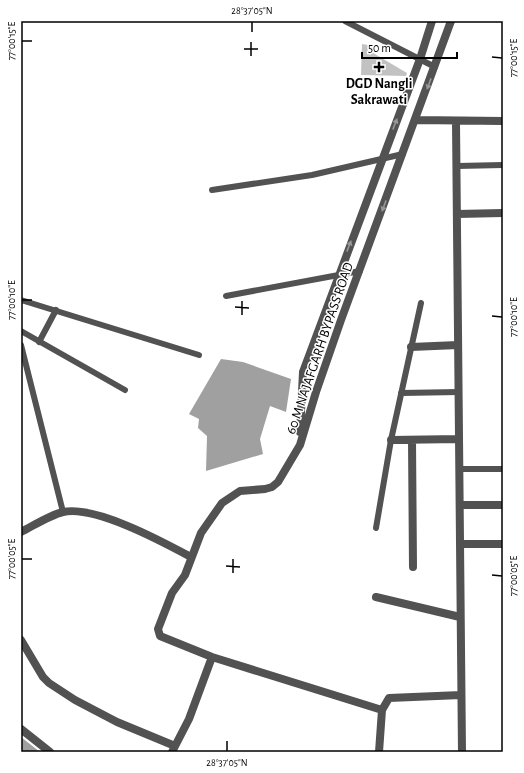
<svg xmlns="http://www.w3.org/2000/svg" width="524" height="773" font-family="'Alegreya Sans',sans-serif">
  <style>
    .water { fill: #a0a0a0 }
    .building { fill: #c2c2c2 }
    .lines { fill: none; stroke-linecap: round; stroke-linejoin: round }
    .lane { stroke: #525252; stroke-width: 6 }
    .street { stroke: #525252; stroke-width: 8 }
    .oneway { fill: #979797 }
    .ticks { fill: none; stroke: #000; stroke-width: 1.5 }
    .poi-dot { fill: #000; stroke: #fff; stroke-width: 1.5 }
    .labels { text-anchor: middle; stroke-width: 3; stroke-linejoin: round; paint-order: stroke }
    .poi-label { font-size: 14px; font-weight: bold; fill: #000; stroke: #fff }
    .street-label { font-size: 14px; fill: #000; stroke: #fff }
    .neatline { fill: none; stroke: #000; stroke-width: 1.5 }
    .ticks-label { font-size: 10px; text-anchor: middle; fill: #000 }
  </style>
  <rect width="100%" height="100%" fill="#fff"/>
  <path class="water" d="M221,359L243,362L291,379L286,412L270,406L260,439L263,454L206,471L207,436L198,428L199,419L189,414Z
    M21,737L40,752H21Z"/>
  <path class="building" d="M362,44L368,45V50L407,73L406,76L361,75Z"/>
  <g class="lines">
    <path class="lane" d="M345,21L435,67
      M457,166L503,165
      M212,190L312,175L403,154
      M226,296L360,271
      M21,300L199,355
      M21,331L125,390
      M39,342L56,310
      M21,345L63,512
      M401,393L459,392
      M459,469H503
      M376,528L391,440L421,303"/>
    <path class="street" d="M416,120L503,121
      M456,122L462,752
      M457,214L503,213
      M411,347L458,345
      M300,432L303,372L420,59L432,21
      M391,440L459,439
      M412,440L413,567
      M460,505H503
      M21,532C33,526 50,515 63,512C95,505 163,542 191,557
      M460,544H503
      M376,597L460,617
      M21,640L43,677L49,683L75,700L117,722L175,746
      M382,710L212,657L160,636L158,629L172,593L185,575L201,533L222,503L240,491L265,489L272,487L278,482L300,445L316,392L341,320L451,21
      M21,729L50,752
      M172,752L189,719L212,657
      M379,752L382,710L389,698L461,695"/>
  </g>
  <defs><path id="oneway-solid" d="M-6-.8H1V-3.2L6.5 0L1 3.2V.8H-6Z"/></defs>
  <g class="oneway">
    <use href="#oneway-solid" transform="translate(429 84) rotate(110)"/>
    <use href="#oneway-solid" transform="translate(395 124) rotate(-69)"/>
    <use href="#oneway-solid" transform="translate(384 206) rotate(110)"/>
    <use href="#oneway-solid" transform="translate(349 246) rotate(-69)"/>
  </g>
  <path class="ticks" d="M252,32V22M22,41H32M244,49H258M251,56V42M492,57L502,58M22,300H32M235,307L249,308M242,315V301M492,316L502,317M22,559H32M226,566L240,567M233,573V559M492,575L502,576M227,751V741"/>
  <path class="poi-dot" d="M377 61h4v4h4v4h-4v4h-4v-4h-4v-4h4z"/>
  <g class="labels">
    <g class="poi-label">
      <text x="379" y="88">DGD Nangli<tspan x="379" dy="16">Sakrawati</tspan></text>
    </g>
    <g class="street-label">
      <text transform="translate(319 348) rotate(-71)" y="5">60 M NAJAFGARH BYPASS ROAD</text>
    </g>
  </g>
  <rect width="524" height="773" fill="none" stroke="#ffffff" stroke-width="44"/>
  <path d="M362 52v6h95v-6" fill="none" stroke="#000000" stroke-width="2"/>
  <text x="368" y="52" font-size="12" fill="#000000" stroke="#ffffff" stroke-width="3" paint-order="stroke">50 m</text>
  <rect x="22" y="22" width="480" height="729" class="neatline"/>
  <g class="ticks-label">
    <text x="252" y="14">28°37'05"N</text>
    <text transform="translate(11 41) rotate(-90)" y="4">77°00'15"E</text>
    <text transform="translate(513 58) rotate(-90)" y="4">77°00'15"E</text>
    <text transform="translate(11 300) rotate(-90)" y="4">77°00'10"E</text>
    <text transform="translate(513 317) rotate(-90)" y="4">77°00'10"E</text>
    <text transform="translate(11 559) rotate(-90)" y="4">77°00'05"E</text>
    <text transform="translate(513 576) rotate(-90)" y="4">77°00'05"E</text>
    <text x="227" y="766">28°37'05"N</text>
  </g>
</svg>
